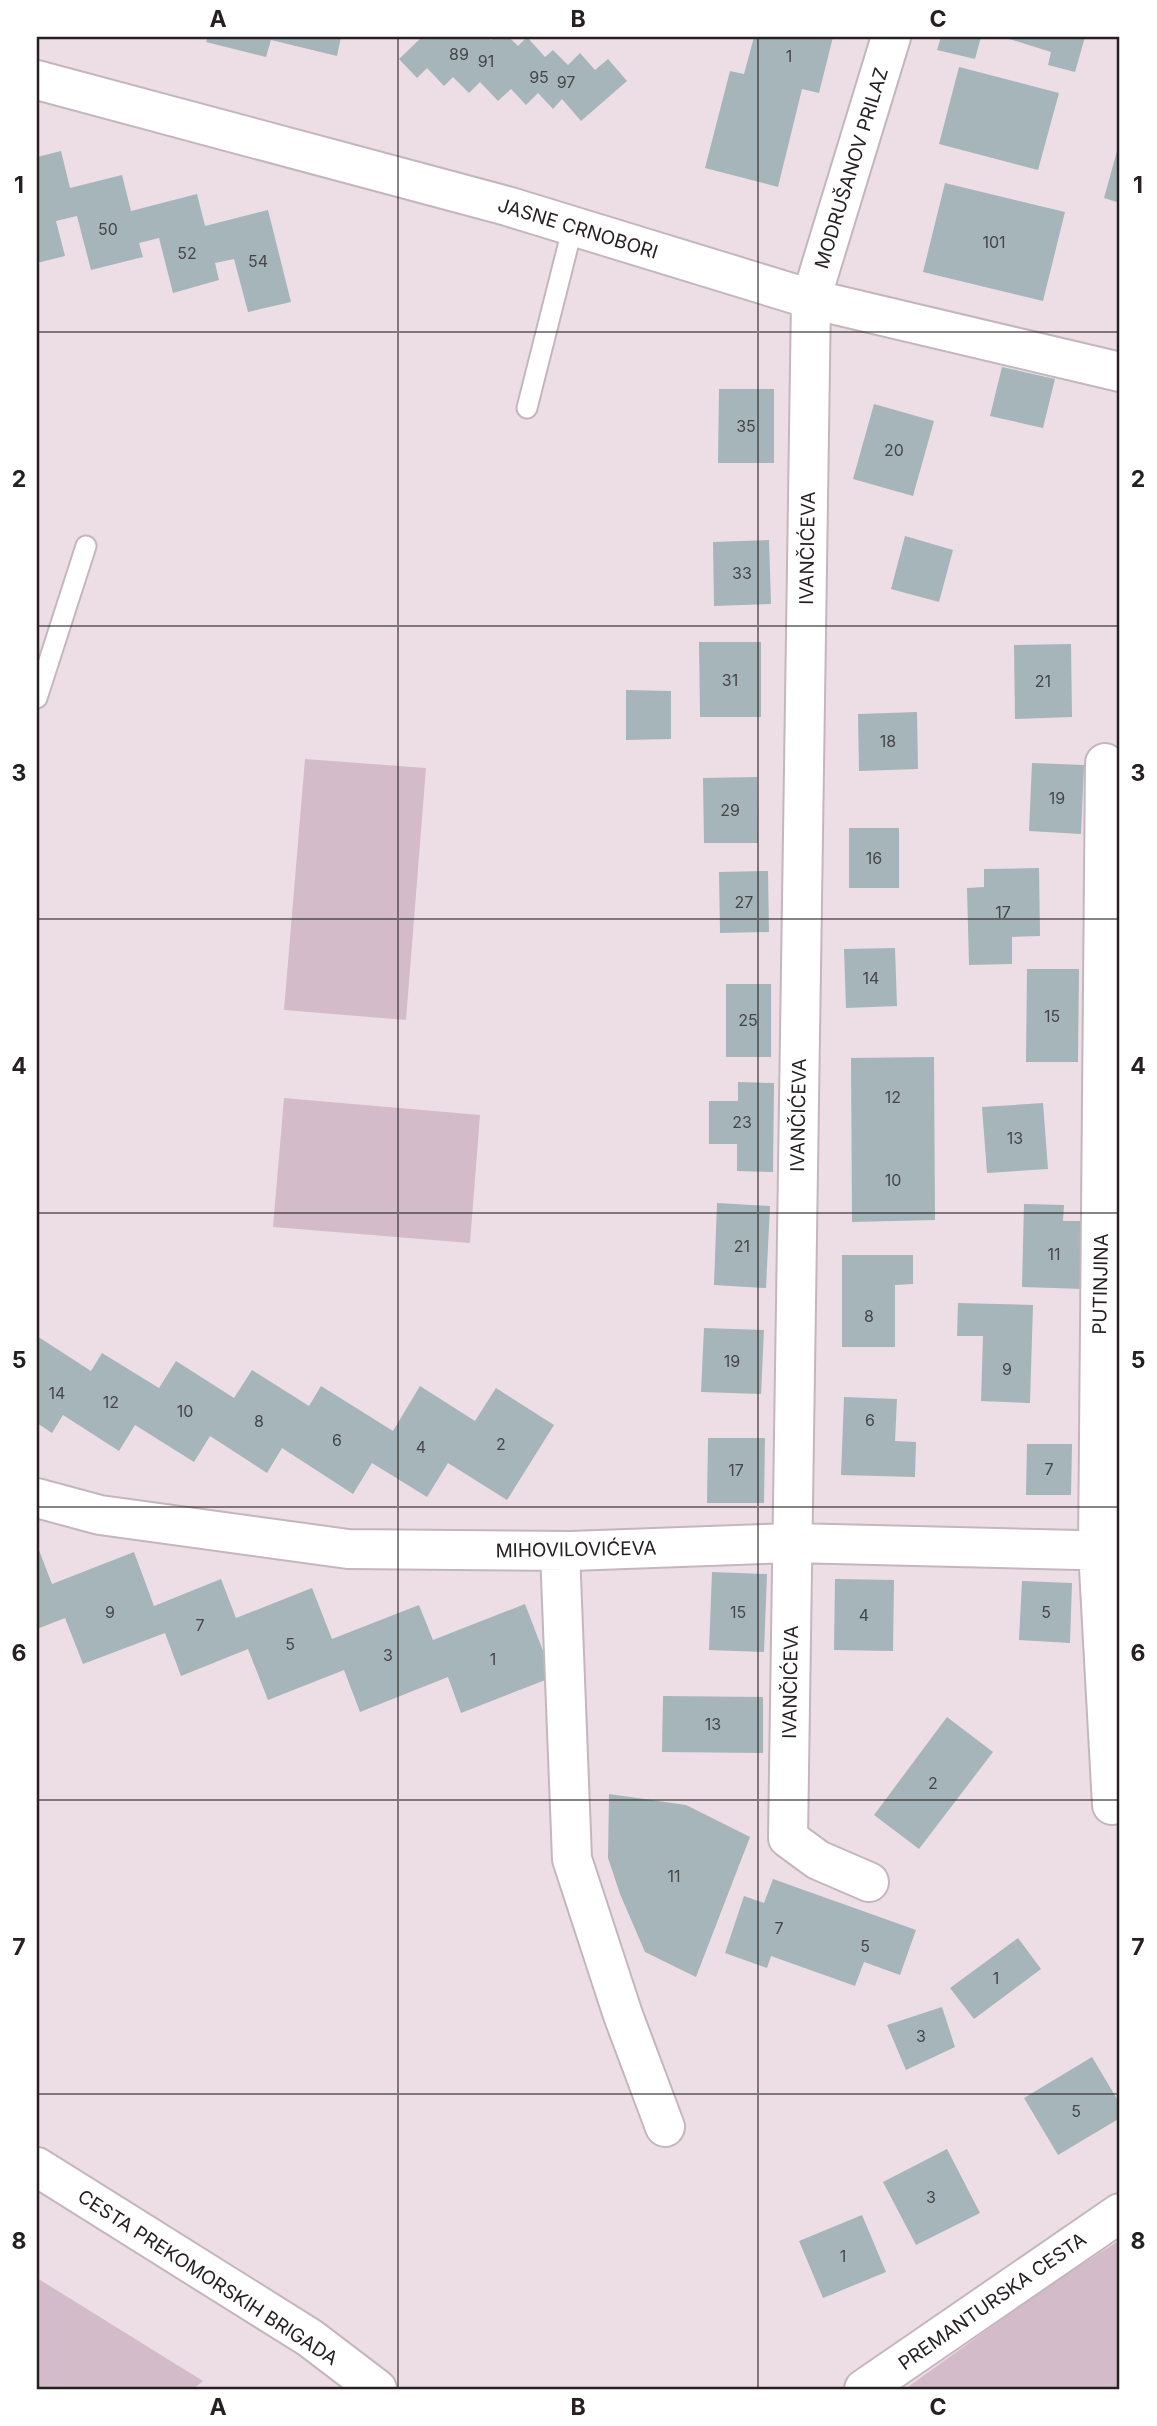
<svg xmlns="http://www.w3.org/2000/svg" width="1157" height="2426" font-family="Inter,sans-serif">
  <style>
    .green { fill: #d4bbc9 }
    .building { fill: #a5b5b9 }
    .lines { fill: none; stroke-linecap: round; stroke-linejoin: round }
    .service-casing { stroke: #c4b6bd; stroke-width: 23 }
    .minor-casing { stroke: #c4b6bd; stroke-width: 42 }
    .secondary-casing { stroke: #c4b6bd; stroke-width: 42 }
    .service { stroke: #fff; stroke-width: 19 }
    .minor { stroke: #fff; stroke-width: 38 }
    .secondary { stroke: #fff; stroke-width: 38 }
    .grid { fill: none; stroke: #262023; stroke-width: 2; stroke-opacity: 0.55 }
    .labels { text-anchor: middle; stroke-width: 7; stroke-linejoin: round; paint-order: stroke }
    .number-label { font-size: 16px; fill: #464548 }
    .street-label { font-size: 19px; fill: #262023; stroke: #fff }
    .neatline { fill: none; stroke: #262023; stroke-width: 2.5 }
    .grid-label { font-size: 23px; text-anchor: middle; font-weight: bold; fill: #262023 }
  </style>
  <rect width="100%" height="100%" fill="#eddee6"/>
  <path class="green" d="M305,759L426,768L406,1020L284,1010Z
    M284,1098L480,1115L470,1243L273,1227Z
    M1120,2240V2389H905L1045,2288Z
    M37,2278L203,2381L193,2389H37Z"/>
  <path class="building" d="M208,37H341L337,56L271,40L266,57L206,42Z
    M422,37H488L491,40L494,37H509L518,46L527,37L545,57L553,50L568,65L580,53L595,70L608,59L627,81L581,121L562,99L553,109L538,93L526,105L511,89L498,101L480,82L469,93L453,77L444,86L427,68L417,78L399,59Z
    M754,37H833L819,93L802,89L778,187L705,168L730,71L744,74Z
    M941,37H981L975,59L937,50Z
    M1003,37H1085L1075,72L1048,65L1051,52Z
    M959,67L1059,93L1038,170L939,144Z
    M1119,144H1120V203L1104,198Z
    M61,151L70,188L122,175L131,211L197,194L205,226L268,210L291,302L248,312L234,259L215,263L219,280L173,293L159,238L139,243L143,257L91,270L77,216L56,221L65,256L37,263V157Z
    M945,183L1065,212L1043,301L923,272Z
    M1002,367L1055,379L1043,428L990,416Z
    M719,389H774V463H718Z
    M874,404L934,421L913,496L853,479Z
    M905,536L953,550L939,602L891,589Z
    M769,540L771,604L714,606L713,542Z
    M699,642H761V717H700Z
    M1071,644L1072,717L1015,719L1014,645Z
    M626,690L671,691V739L626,740Z
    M917,712L918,769L859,771L858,714Z
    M1032,763L1084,765L1081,834L1029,831Z
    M757,777L758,843H704L703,778Z
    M849,828H899V888H849Z
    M1039,868L1040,936L1012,937V964L969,965L967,888L984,887V869Z
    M768,871L769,932L720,933L719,872Z
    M895,948L897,1006L846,1008L844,949Z
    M1027,969H1079L1078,1062H1026Z
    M726,984H771V1057H726Z
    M934,1057L935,1220L852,1222L851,1058Z
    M738,1082L774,1083L773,1172L737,1171V1144H709V1101H738Z
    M1043,1103L1048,1169L987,1173L982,1107Z
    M717,1203L770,1206L766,1288L714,1285Z
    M1024,1204L1064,1205L1063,1221H1086L1084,1289L1022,1287Z
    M842,1255H913V1284L895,1285V1347H842Z
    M958,1303L1033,1305L1030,1403L981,1401L983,1336H957Z
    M704,1328L764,1330L761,1394L701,1392Z
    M37,1336L91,1371L102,1353L159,1388L176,1361L234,1398L252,1370L309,1406L321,1386L393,1431L420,1386L475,1421L496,1388L554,1425L507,1500L448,1463L427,1497L372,1463L353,1494L282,1448L267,1473L210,1436L194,1462L135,1425L119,1451L63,1415L52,1433L37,1423Z
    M844,1397L897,1399L895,1441L916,1442L915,1477L841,1475Z
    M708,1438H765L764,1503H707Z
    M1027,1444H1072L1071,1495H1026Z
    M37,1545L52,1584L134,1552L154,1606L221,1579L236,1618L312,1588L332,1639L419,1605L433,1640L525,1604L553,1677L461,1713L448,1677L360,1712L344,1670L268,1700L248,1649L181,1676L165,1633L83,1664L65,1618L37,1629Z
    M712,1572L767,1574L764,1652L709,1650Z
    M835,1579L894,1580L893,1651L834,1650Z
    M1022,1581L1072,1583L1070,1643L1019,1640Z
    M663,1696L763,1697V1753L662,1752Z
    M947,1717L993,1752L919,1849L874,1815Z
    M609,1794L686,1805L750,1837L696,1977L645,1952L620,1894L608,1858Z
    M773,1879L916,1930L900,1975L864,1962L855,1986L771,1956L767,1968L725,1953L744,1896L764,1903Z
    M1018,1938L1041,1969L974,2019L950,1988Z
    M942,2007L955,2047L906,2070L887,2025Z
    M1092,2057L1120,2104V2118L1058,2155L1024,2098Z
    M947,2149L980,2213L916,2245L883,2182Z
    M862,2215L886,2272L823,2298L799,2241Z"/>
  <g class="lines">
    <g class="service-casing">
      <path id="service" d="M527,408L573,226
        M37,698L86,546"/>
    </g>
    <g class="minor-casing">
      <path id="minor" d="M37,80L507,206L811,299L1120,372
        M1105,763L1098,1550L1112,1805
        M37,1498L100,1515L348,1549L571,1551L792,1543L1120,1551
        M560,1551L572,1859L623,2015L665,2127
        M869,1882L818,1860L788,1838L811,299L891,37"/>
    </g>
    <g class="secondary-casing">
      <path id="secondary" d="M37,2167L310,2338L377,2389
        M864,2389L1120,2213"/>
    </g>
    <use href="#service" class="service"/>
    <use href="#minor" class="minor"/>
    <use href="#secondary" class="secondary"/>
  </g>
  <path class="grid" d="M398,37V2389M758,37V2389M37,332H1120M37,626H1120M37,919H1120M37,1213H1120M37,1507H1120M37,1800H1120M37,2094H1120"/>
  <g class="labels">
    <g class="number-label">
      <text x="459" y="60">89</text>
      <text x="789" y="62">1</text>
      <text x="486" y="67">91</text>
      <text x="539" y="83">95</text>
      <text x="566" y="88">97</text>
      <text x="108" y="235">50</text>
      <text x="994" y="248">101</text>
      <text x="187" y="259">52</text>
      <text x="258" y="267">54</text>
      <text x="746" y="432">35</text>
      <text x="894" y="456">20</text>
      <text x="742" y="579">33</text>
      <text x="730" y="686">31</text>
      <text x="1043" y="687">21</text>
      <text x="888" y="747">18</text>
      <text x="1057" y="804">19</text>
      <text x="730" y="816">29</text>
      <text x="874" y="864">16</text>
      <text x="744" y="908">27</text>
      <text x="1003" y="918">17</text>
      <text x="871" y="984">14</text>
      <text x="1052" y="1022">15</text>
      <text x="748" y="1026">25</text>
      <text x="893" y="1103">12</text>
      <text x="742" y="1128">23</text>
      <text x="1015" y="1144">13</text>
      <text x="893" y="1186">10</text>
      <text x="742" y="1252">21</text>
      <text x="1054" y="1260">11</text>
      <text x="869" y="1322">8</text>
      <text x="732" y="1367">19</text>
      <text x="1007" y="1375">9</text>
      <text x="57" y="1399">14</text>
      <text x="111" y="1408">12</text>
      <text x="185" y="1417">10</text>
      <text x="870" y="1426">6</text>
      <text x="259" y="1427">8</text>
      <text x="337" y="1446">6</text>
      <text x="501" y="1450">2</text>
      <text x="421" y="1453">4</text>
      <text x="1049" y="1475">7</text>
      <text x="736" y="1476">17</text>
      <text x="110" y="1618">9</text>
      <text x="738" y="1618">15</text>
      <text x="1046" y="1618">5</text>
      <text x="864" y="1621">4</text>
      <text x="200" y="1631">7</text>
      <text x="290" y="1650">5</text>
      <text x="388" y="1661">3</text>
      <text x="493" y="1665">1</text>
      <text x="713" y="1730">13</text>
      <text x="933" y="1789">2</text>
      <text x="674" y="1882">11</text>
      <text x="779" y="1934">7</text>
      <text x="865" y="1952">5</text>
      <text x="996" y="1984">1</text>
      <text x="921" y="2042">3</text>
      <text x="1076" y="2117">5</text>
      <text x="931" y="2203">3</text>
      <text x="843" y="2262">1</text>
    </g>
    <g class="street-label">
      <text transform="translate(851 168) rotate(-73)" y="7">MODRUŠANOV PRILAZ</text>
      <text transform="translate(578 228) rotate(17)" y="7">JASNE CRNOBORI</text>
      <text transform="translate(807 548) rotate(-89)" y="7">IVANČIĆEVA</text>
      <text transform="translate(798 1115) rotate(-89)" y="7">IVANČIĆEVA</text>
      <text transform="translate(1100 1284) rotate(-89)" y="7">PUTINJINA</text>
      <text transform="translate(576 1549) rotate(-1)" y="7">MIHOVILOVIĆEVA</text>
      <text transform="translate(790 1682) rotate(-89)" y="7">IVANČIĆEVA</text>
      <text transform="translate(208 2277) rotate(33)" y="7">CESTA PREKOMORSKIH BRIGADA</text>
      <text transform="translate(992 2301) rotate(-35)" y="7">PREMANTURSKA CESTA</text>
    </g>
  </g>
  <rect width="1157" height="2426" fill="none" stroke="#ffffff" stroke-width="77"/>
  <rect x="38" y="38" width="1080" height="2350" class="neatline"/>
  <g class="grid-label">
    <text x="218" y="27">A</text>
    <text x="578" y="27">B</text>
    <text x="938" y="27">C</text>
    <text x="19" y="193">1</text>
    <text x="1138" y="193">1</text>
    <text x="19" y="487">2</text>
    <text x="1138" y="487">2</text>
    <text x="19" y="781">3</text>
    <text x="1138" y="781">3</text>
    <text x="19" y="1074">4</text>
    <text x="1138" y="1074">4</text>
    <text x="19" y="1368">5</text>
    <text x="1138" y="1368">5</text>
    <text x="19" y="1661">6</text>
    <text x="1138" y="1661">6</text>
    <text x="19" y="1955">7</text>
    <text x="1138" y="1955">7</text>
    <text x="19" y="2249">8</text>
    <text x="1138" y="2249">8</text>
    <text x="218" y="2415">A</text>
    <text x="578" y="2415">B</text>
    <text x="938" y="2415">C</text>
  </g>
</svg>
